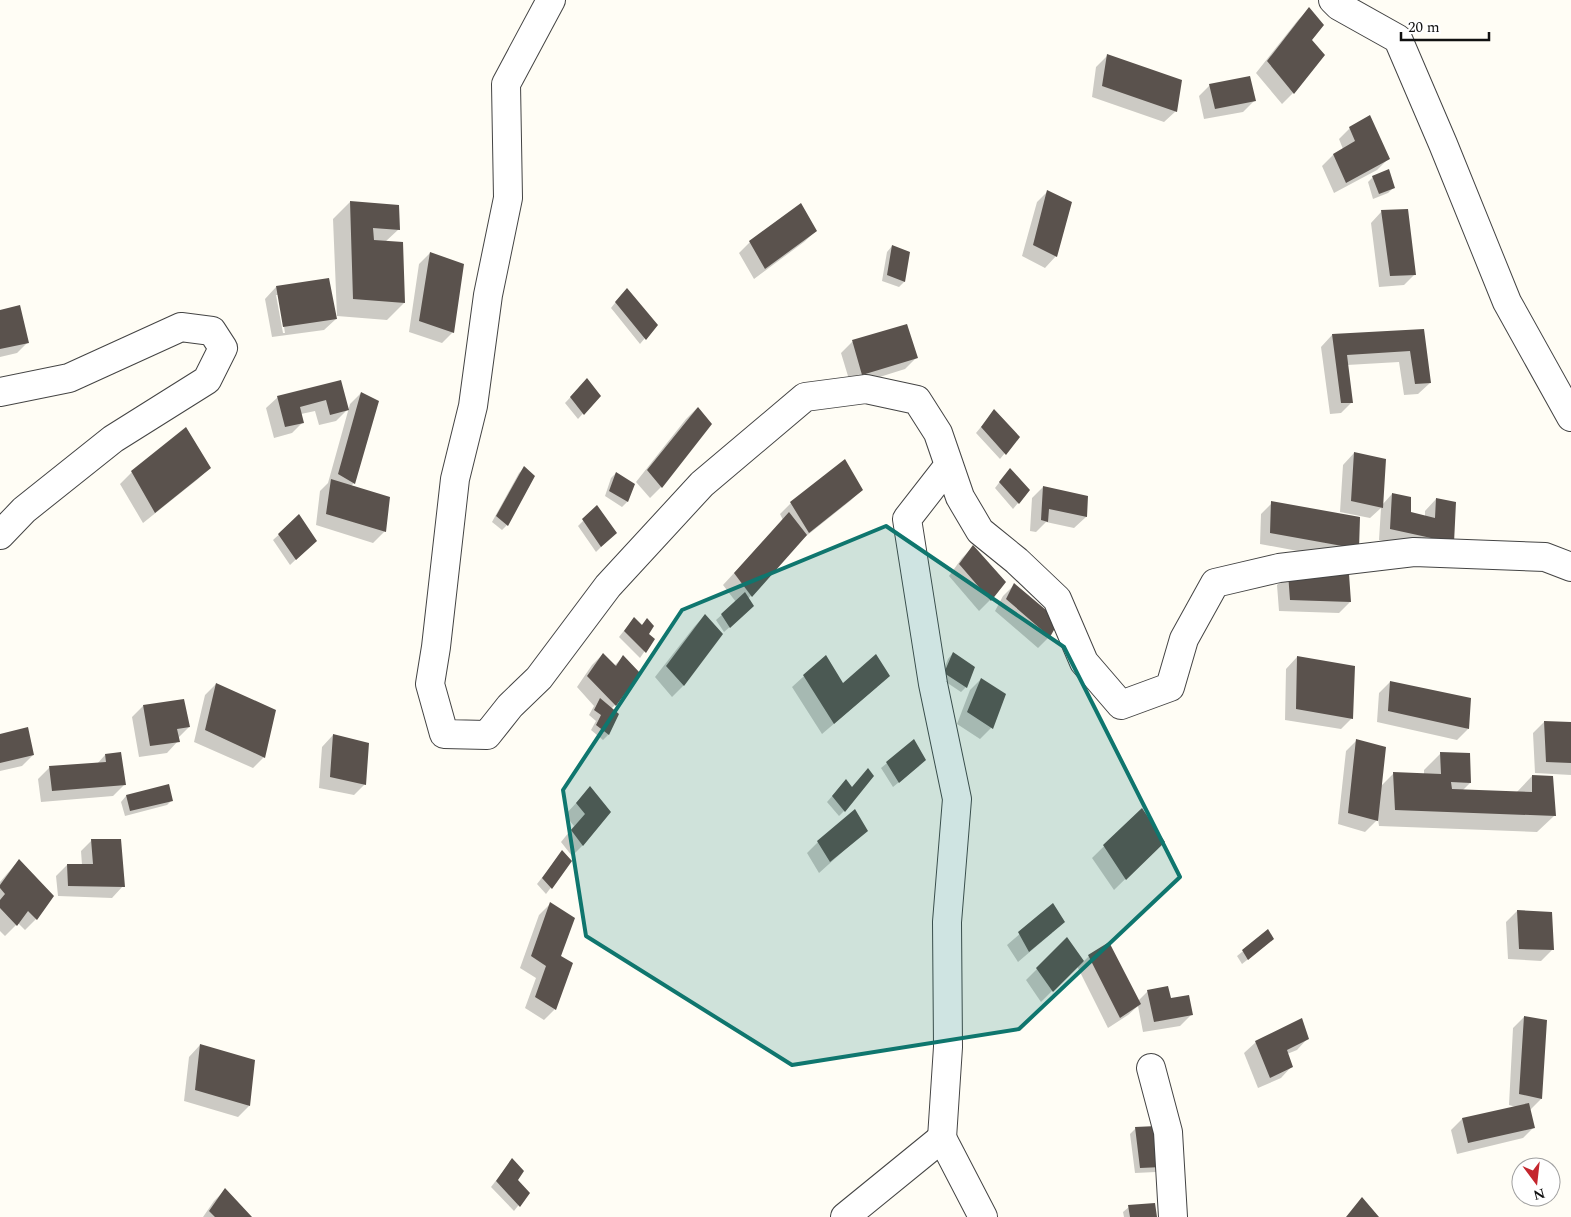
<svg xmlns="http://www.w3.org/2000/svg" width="1571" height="1217" font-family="Spectral,serif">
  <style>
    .shadow { fill: #0003; fill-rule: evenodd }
    .building { fill: #5a524d }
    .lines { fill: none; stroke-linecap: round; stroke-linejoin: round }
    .minor-casing { stroke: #444; stroke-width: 30 }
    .tertiary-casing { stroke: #444; stroke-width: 30 }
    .minor { stroke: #fff; stroke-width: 28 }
    .tertiary { stroke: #fff; stroke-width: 28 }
    .marked { fill: #0f766e; fill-opacity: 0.2; stroke: #0f766e; stroke-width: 4; stroke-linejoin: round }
  </style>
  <rect width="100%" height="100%" fill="#fffdf5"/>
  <path class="shadow" d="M1309,9L1310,40L1293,93L1282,104L1256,73L1298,20Z
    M1107,56L1176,111L1164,122L1092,97L1096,67Z
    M1210,85L1255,100L1243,112L1204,119L1199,96Z
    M1350,128L1388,159L1377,170L1334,193L1322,166L1333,155L1343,149L1339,139Z
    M1373,177L1394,187L1388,193L1373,199L1368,182Z
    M1048,191L1056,256L1045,268L1022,256L1037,202Z
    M350,202L399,229L385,242L402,244L404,303L387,320L337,316L333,219Z
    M1382,211L1415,274L1404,285L1379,287L1371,223Z
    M816,231L804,242L754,279L739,253L750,242Z
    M892,246L909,252L904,282L899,287L882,281L887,252Z
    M430,253L453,332L442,343L409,332L419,264Z
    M276,287L336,319L324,330L272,337L265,299ZM276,295H279L285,333H283Z
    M622,294L656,325L640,344L611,308Z
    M0,311L28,342L17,353L0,357Z
    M907,325L916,358L905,369L851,386L841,353L852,342Z
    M1423,330L1430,383L1418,394L1404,395L1399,362L1347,365L1352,402L1341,413L1330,414L1321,347L1332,335Z
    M340,381L347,410L336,421L319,425L315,411L301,414L303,422L292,433L274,438L266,408L278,397Z
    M582,385L599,396L578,419L565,403Z
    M361,393L354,483L351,486L385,531L373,543L316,525L320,491L328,483L350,404Z
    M697,408L711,424L661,487L650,498L636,482L686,419Z
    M994,411L1018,437L1000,459L976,433Z
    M186,429L209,468L198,479L143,523L120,484L132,472Z
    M1354,453L1382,505L1392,494L1409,513L1425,517V511L1436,499L1441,553L1379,540L1381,508L1370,518L1340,512L1343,465Z
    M524,468L534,477L507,525L502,530L492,522L519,473Z
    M616,473L633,484L627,502L622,507L605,496L611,478Z
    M1005,475L1029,490L1013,509L995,488Z
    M1043,487L1087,497L1086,517L1074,528L1046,522L1036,532L1030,531L1032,498Z
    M862,490L850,501L800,541L748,599L747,612L724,632L716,620L736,602L723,585L783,520L780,514L791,503Z
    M1272,503L1359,519L1346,560L1260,544L1261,514Z
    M597,507L615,533L596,552L578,526Z
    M299,516L315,541L290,565L273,540Z
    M973,547L990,600L979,611L949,576L962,558Z
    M1289,574L1350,602L1339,613L1279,611L1277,585Z
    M1014,585L1058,621L1049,637L1038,648L995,611L1003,596Z
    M704,616L721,634L683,686L672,697L655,677L694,627Z
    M634,618L641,626L647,620L648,634L653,639L640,658L619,637Z
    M953,653L966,687L961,692L940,678L948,659Z
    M603,654L614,666L623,657L615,705L611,709L618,715L608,735L603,740L591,730L596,721L589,715L594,706L577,687L592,665Z
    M825,657L843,685L877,687L822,734L792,687Z
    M1297,657L1352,718L1341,729L1285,720L1286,669Z
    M981,679L991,728L980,739L957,724L970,690Z
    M1390,682L1468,729L1457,740L1377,722L1379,693Z
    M216,684L264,757L253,768L194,742L205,695Z
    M143,706L189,727L178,738V741L167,753L139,757L132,717Z
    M1544,722L1571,723V775L1535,773L1533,733Z
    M0,735L33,755L22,766L0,771Z
    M333,735L365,784L354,795L319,788L322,747Z
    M1357,740L1380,787L1393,774L1424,775V770L1441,753L1470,783L1462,791L1516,793L1532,776L1554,816L1537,832L1379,826L1378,819L1365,832L1338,824L1346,751Z
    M105,755L124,785L113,796L41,802L38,779L49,768L97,764Z
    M887,763L919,766L893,787L881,768Z
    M873,776L844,811L839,816L827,802L841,786L852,788Z
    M590,788L583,845L572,856L561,842L574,826L565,815Z
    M126,796L172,800L167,805L125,816L121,802Z
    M1141,810L1163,842L1114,890L1092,858Z
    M867,830L819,873L807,853L818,842Z
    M92,840L123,886L112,898L58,896L56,876L67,865H82L81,851Z
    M562,852L570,862L546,894L537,884Z
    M19,860L52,896L36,919L25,930L18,923L5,936L0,931V882Z
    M550,904L560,956L555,1009L544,1020L525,1008L536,978L520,968L539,915Z
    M1053,905L1052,933L1018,962L1007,945Z
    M1517,911L1550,913L1552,950L1541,961L1508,959L1506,922Z
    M1268,931L1267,944L1242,964L1237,956Z
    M1067,939L1083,962L1089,956L1138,1001L1148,991L1170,999L1192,1014L1180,1026L1143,1032L1138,1006L1128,1015L1108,1028L1077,966L1041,1002L1026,980Z
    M1524,1017L1545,1021L1541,1099L1530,1110L1534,1127L1523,1138L1457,1154L1451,1130L1462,1119L1516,1107L1509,1105L1513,1028Z
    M1308,1038L1297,1050L1287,1054L1292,1066L1281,1078L1258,1088L1244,1053L1256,1042Z
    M200,1045L249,1106L238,1117L184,1101L189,1057Z
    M1136,1128L1161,1167L1156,1172L1135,1173L1130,1134Z
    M512,1160L516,1180L528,1193L514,1211L491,1187Z
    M225,1190L250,1217H203L214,1201Z
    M1129,1207L1156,1217H1124L1123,1212Z"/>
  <path class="building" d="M1309,7L1324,25L1312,40L1325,55L1294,94L1267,61Z
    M1107,54L1182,80L1177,112L1102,86Z
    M1250,76L1256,101L1215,109L1209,84Z
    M1370,115L1390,159L1346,183L1333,154L1355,141L1349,127Z
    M1389,169L1395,188L1379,194L1372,176Z
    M1047,190L1072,202L1057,257L1033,245Z
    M350,201L399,205L400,230L373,228L374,240L403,242L405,303L353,299Z
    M801,203L817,231L765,269L749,241Z
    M1408,209L1416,275L1390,276L1381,210Z
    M892,245L910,252L905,282L887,275Z
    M430,252L464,264L454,333L419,321Z
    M329,278L337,319L283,327L276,286Z
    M627,288L658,325L646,340L615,302Z
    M20,305L29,343L0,349V310Z
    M907,324L918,358L862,375L852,340Z
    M1424,329L1431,383L1415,384L1410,351L1347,355L1353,403H1341L1332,334Z
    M587,378L601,396L584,415L570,397Z
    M341,380L349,410L330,415L326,400L300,407L304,423L285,427L277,396Z
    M361,392L379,401L355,484L338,474Z
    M698,407L712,424L662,488L647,470Z
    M994,409L1020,437L1006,455L981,427Z
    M186,427L211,468L155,513L131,471Z
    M1354,452L1386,459L1383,508L1351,501Z
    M845,459L863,490L809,533L790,502Z
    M524,466L535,476L508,526L496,516Z
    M1010,468L1030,490L1019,504L999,482Z
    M616,472L635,484L628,502L609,491Z
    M331,479L390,497L386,532L326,514Z
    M1043,486L1088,496L1087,517L1049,509L1048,522L1041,520Z
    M1392,493L1411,497V512L1435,518L1436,498L1456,502L1454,543L1390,529Z
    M1271,501L1360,517L1359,549L1270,533Z
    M597,505L617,533L601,547L582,519Z
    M789,512L807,535L752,597L734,573Z
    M299,514L317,541L296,560L278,534Z
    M973,545L1006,582L991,601L959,564Z
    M1288,573L1349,574L1351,602L1290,600Z
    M1014,583L1059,621L1050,637L1006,599Z
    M745,592L754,606L730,628L721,614Z
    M705,614L723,634L684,686L666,666Z
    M634,617L642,625L647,618L654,626L649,634L655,639L646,653L624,631Z
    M953,652L975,667L967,688L944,673Z
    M603,653L616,666L623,655L640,673L616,706L587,676Z
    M876,654L890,676L834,724L803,675L826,655L843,683Z
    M1297,656L1355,666L1353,719L1296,709Z
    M981,678L1006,694L993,729L967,712Z
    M1390,681L1471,698L1469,729L1388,711Z
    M216,683L276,710L265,758L205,730Z
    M600,698L619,714L609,735L596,725L601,715L594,710Z
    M184,699L190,727L177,729L180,742L150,746L143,705Z
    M1544,721L1571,722V763L1546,762Z
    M28,727L34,755L0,763V734Z
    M333,734L369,743L366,785L330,777Z
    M914,739L926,760L899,783L886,762Z
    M1356,739L1386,747L1378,821L1348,813Z
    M121,752L126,785L52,791L49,766L106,762L105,754Z
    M1440,752L1470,753L1471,783L1451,782L1452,789L1532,792V775L1553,776L1556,816L1395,810L1393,772L1441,774Z
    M868,768L874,776L845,812L832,796L846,779L852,787Z
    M169,784L173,801L130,811L126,795Z
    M590,786L611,812L583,846L571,830L585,814L576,803Z
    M1142,808L1165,842L1126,880L1103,845Z
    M855,809L868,831L830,862L817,841Z
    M91,839H121L125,887L68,886L67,864H93Z
    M562,850L572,861L552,889L542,878Z
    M19,859L54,896L37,920L28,911L17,926L0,908V900L5,894L0,888V885Z
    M550,902L575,918L561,956L573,963L556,1010L535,997L546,966L531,956Z
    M1053,903L1065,922L1029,952L1018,932Z
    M1517,910L1552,912L1554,950L1519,949Z
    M1268,929L1274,939L1248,960L1242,950Z
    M1067,937L1084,961L1053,992L1036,968Z
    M1109,942L1141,1004L1120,1018L1088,955Z
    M1168,986L1171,998L1189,995L1193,1015L1154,1022L1147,990Z
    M1524,1016L1547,1020L1542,1099L1519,1094Z
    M1302,1018L1309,1039L1287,1050L1293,1067L1270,1078L1255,1041Z
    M200,1044L255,1060L250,1106L195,1090Z
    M1529,1103L1535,1128L1468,1143L1462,1118Z
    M1157,1126L1162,1167L1140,1168L1135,1127Z
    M512,1158L524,1171L518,1180L530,1193L520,1207L496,1181Z
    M225,1188L252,1217H215L209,1211Z
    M1362,1197L1379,1217H1346Z
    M1155,1203L1157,1217H1130L1128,1205Z"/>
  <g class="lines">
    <g class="minor-casing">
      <path id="minor" d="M551,0L506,84L508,198L488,295L473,406L455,479L436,647L430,684L444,734L487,735L510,706L539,678L608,586L702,484L805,397L866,389L917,400L938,433L960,497L980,531L1017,561L1057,599L1084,662L1121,705L1170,687L1184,639L1215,583L1279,568L1414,552L1545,557L1571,567
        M1333,0L1339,6L1398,39L1443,144L1507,302L1571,417
        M1151,1068L1168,1132L1173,1217
        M942,1138L948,1047L947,922L957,799L933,684L907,519L949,465"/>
    </g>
    <g class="tertiary-casing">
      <path id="tertiary" d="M0,392L69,378L181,327L212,331L223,348L207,380L113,439L24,510L0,535
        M845,1217L942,1138L983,1217"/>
    </g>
    <use href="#minor" class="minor"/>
    <use href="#tertiary" class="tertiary"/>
  </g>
  <path class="marked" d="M886,526L1064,647L1180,877L1019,1029L792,1065L586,936L563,790L682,610Z"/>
  <g transform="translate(1536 1182) rotate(165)"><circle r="24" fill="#ffffff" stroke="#a0a0a0"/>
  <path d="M0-4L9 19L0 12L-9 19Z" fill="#c4262e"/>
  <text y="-8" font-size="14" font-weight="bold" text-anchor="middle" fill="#111111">N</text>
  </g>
  <path d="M1401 32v8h88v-8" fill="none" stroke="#111111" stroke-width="2.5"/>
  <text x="1408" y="32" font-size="15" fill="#111111" stroke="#ffffff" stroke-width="4" paint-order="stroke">20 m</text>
</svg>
